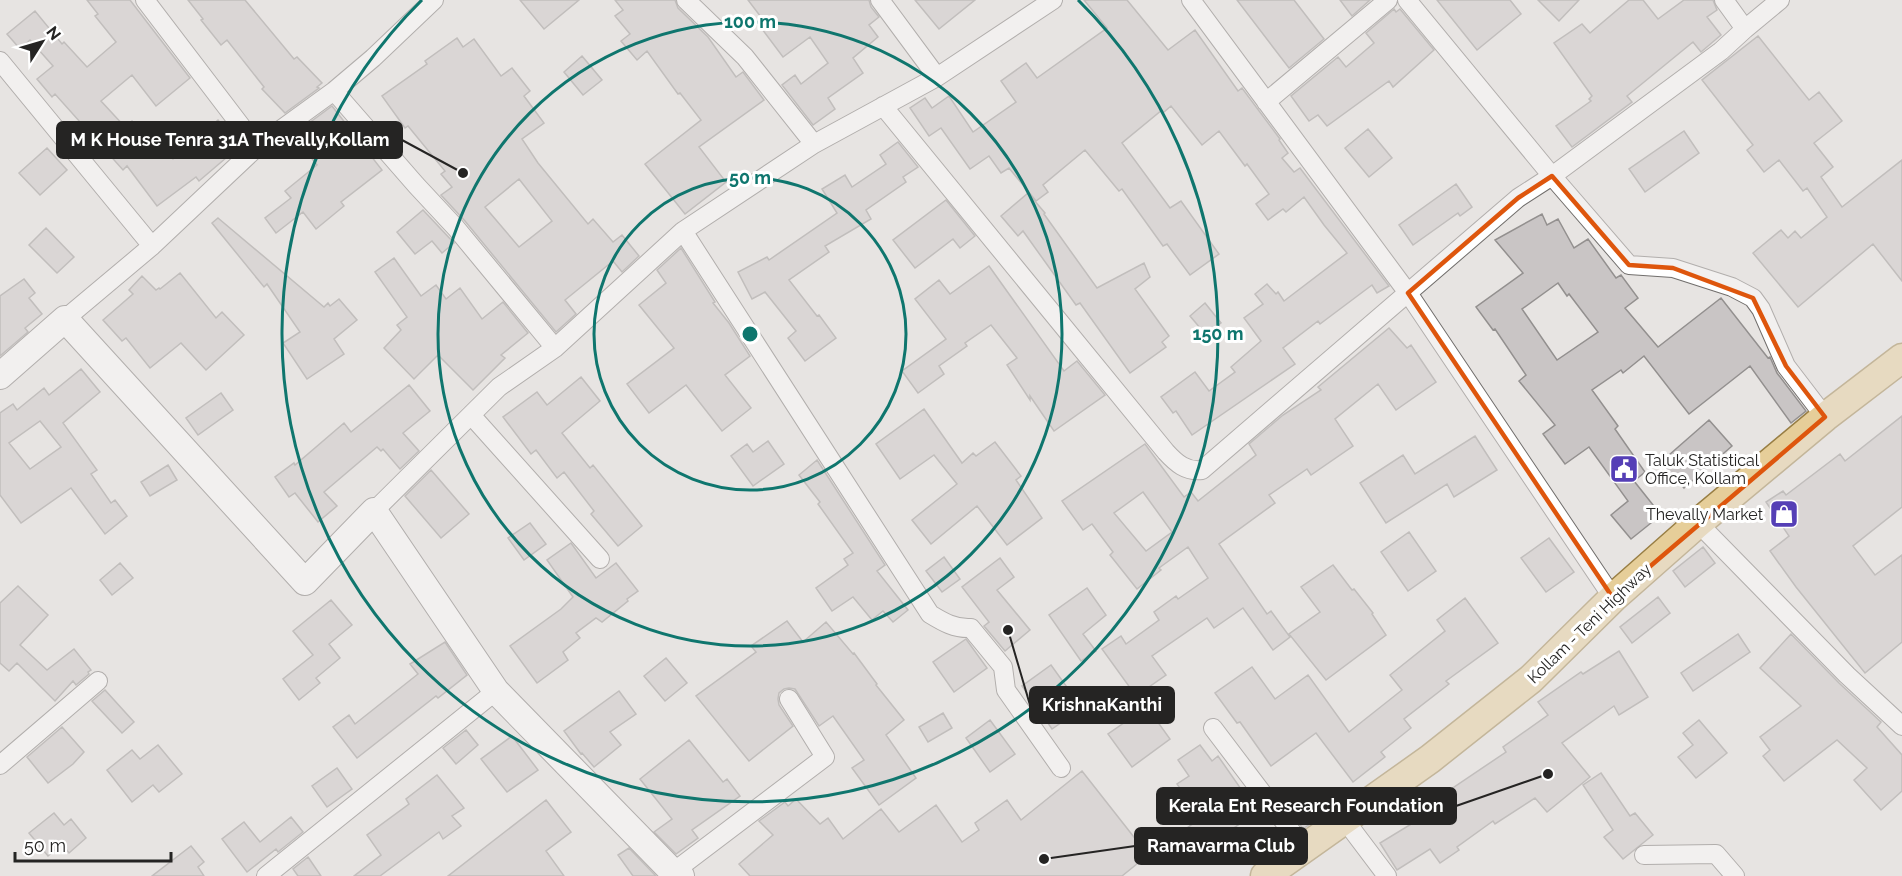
<svg xmlns="http://www.w3.org/2000/svg" width="1902" height="876" font-family="Raleway,sans-serif">
  <style>
    .building { fill: #c9c5c5; stroke: #93908f; stroke-width: 1.5; fill-rule: evenodd }
    .lines { fill: none; stroke-linecap: round; stroke-linejoin: round }
    .street-casing { stroke: #716e6c; stroke-width: 20 }
    .secondary-casing { stroke: #716e6c; stroke-width: 28 }
    .primary-casing { stroke: #987e44; stroke-width: 31 }
    .street { stroke: #fff; stroke-width: 18 }
    .secondary { stroke: #fff; stroke-width: 26 }
    .primary { stroke: #e6ce99; stroke-width: 28 }
    .marked { fill: none; stroke: #de560d; stroke-width: 4.5; stroke-linejoin: round }
    .ring { fill: none; stroke: #0f766e; stroke-width: 3 }
    .labels { text-anchor: middle; stroke-width: 6; stroke-linejoin: round; paint-order: stroke }
    .poi-label { font-size: 16px; fill: #252423; stroke: #fff; text-anchor: start }
    .street-label { font-size: 16px; fill: #252423; stroke: #fff }
    .centre { fill: #0f766e; stroke: #fff; stroke-width: 3 }
    .ring-label { font-size: 18px; text-anchor: middle; font-weight: bold; fill: #0f766e; stroke: #fff; stroke-width: 6; stroke-linejoin: round; paint-order: stroke }
    .leader { fill: none; stroke: #252423; stroke-width: 2 }
    .callout-dot { fill: #252423; stroke: #fff; stroke-width: 2 }
    .callout { fill: #252423; stroke: #252423; stroke-width: 2 }
    .callout-label { font-size: 18px; text-anchor: middle; font-weight: bold; fill: #fff }
  </style>
  <rect width="100%" height="100%" fill="#e7e4e2"/>
  <path class="building" d="M87,0H130L190,78L156,106L132,75L101,101L125,127L132,121L164,157L169,154L173,159L218,120L240,146L199,181L196,177L157,206L127,166L123,170L55,94L52,97L37,79L53,66L30,40L20,49L7,34L35,11L62,44L64,42L87,67L116,42L95,16L98,14Z
    M188,0H245L294,59L297,57L322,83L317,87L319,88L285,113L262,89L264,87L227,40L221,45L201,20L203,19Z
    M520,0H579L544,29Z
    M615,0H675L678,8L708,37L736,77L743,72L764,100L699,147L726,182L685,214L645,164L701,120L680,93L678,94L647,51L637,60L621,41L630,34L615,16L623,10Z
    M748,0H869L871,7L879,17L869,25L878,37L853,58L863,73L828,98L835,109L813,125L782,85L795,75L801,84L828,63L810,37L783,57L759,25L764,21Z
    M915,0H975L939,29Z
    M1084,0H1127L1168,50L1195,30L1238,91L1242,88L1280,139L1279,140L1288,153L1282,158L1294,172L1300,168L1389,286L1377,293L1372,285L1320,324L1318,321L1283,348L1295,364L1192,435L1176,411L1173,413L1161,397L1195,372L1209,391L1235,372L1231,367L1261,341L1244,318L1263,304L1255,294L1267,284L1276,294L1278,292L1284,301L1347,253L1324,225L1304,197L1286,212L1283,209L1268,220L1256,204L1269,194L1247,164L1245,166L1219,131L1202,145L1171,106L1164,112L1162,110L1122,143L1170,208L1181,201L1219,254L1190,275L1167,244L1163,246L1122,189L1119,191L1085,150L1043,185L1048,192L1036,201L1009,168L1001,173L989,156L970,169L941,128L929,136L910,108L925,98L932,108L949,96L973,132L1016,102L1001,81L1026,63L1037,78L1107,28Z
    M1237,0H1294L1324,39L1289,68Z
    M1340,0H1370L1352,16Z
    M1437,0H1510L1521,14L1477,50Z
    M1538,0H1579L1559,21Z
    M1629,0H1643L1658,19L1684,0H1713L1717,10L1707,17L1721,35L1701,52L1693,42L1627,96L1632,102L1572,147L1556,126L1591,101L1589,99L1592,96L1554,43L1582,24L1590,33Z
    M1394,9L1396,12L1400,9L1434,50L1393,87L1389,81L1327,126L1318,115L1309,121L1291,96L1338,57L1346,67L1374,43L1366,33Z
    M1758,36L1809,100L1819,92L1842,121L1814,143L1833,167L1821,177L1842,207L1902,160V281L1873,244L1798,307L1753,253L1781,230L1788,238L1795,231L1801,238L1827,217L1807,188L1803,191L1779,160L1764,172L1747,150L1753,145L1702,80Z
    M457,38L463,47L474,39L501,76L512,68L530,91L524,96L544,123L522,139L538,163L588,224L593,219L613,242L622,235L639,256L622,272L613,261L565,300L576,314L556,332L465,221L441,195L452,187L441,174L445,171L408,126L405,128L382,96L427,64L425,61ZM519,179L552,221L519,247L485,207Z
    M582,56L602,80L583,95L564,72Z
    M332,106L382,170L341,202L344,206L316,229L303,212L276,233L265,218L291,198L285,191L317,165L293,135Z
    M1368,129L1392,158L1369,177L1345,148Z
    M1684,131L1699,153L1645,192L1629,169Z
    M898,142L918,167L903,177L906,182L866,210L871,219L825,246L829,252L789,280L817,316L819,315L836,338L805,361L788,338L796,331L765,292L752,299L738,272L767,257L769,260L837,213L822,189L845,175L852,187L886,164L880,155Z
    M47,148L67,170L40,195L19,173Z
    M1456,184L1472,207L1460,216L1458,213L1413,245L1399,225Z
    M1028,193L1045,213L1044,214L1097,288L1144,263L1150,277L1135,289L1169,336L1162,342L1166,347L1130,373L1080,303L1076,305L1023,231L1018,236L1001,216Z
    M946,200L975,236L960,248L953,239L915,268L893,240Z
    M423,210L454,243L442,253L432,241L415,254L397,232Z
    M1542,214L1547,225L1558,219L1574,248L1588,239L1616,278L1621,275L1638,298L1625,308L1658,347L1721,298L1768,358L1770,357L1777,373L1806,411L1791,423L1750,366L1689,414L1644,356L1623,373L1621,370L1592,390L1618,426L1615,429L1645,472L1634,481L1661,515L1631,539L1611,515L1628,501L1589,447L1565,464L1543,434L1555,425L1519,381L1526,375L1495,329L1493,330L1476,307L1523,273L1495,240ZM1558,283L1567,296L1569,294L1598,332L1557,360L1522,309Z
    M218,218L324,307L328,303L330,306L339,299L357,320L334,339L344,354L307,379L283,343L300,332L267,284L264,287L212,223Z
    M46,228L74,257L57,273L29,245Z
    M681,248L715,302L713,303L729,323L750,356L725,375L751,408L722,431L686,385L649,413L627,384L674,348L639,305L666,283L657,270Z
    M394,258L421,296L436,285L446,299L460,288L482,319L503,302L528,333L501,355L505,358L473,390L438,355L414,379L384,348L401,330L397,325L407,317L375,272Z
    M989,266L1064,371L1077,361L1105,395L1054,431L1030,396V400L1007,365L1017,358L991,325L965,343L967,346L939,366L944,374L918,393L902,371L946,339L915,299L939,280L950,294Z
    M180,273L216,318L222,312L244,335L206,370L181,343L150,368L126,338L122,341L103,320L133,294L129,290L142,276L156,290L159,288L160,289Z
    M24,279L35,293L29,298L42,314L25,328L28,332L0,356V296Z
    M1205,303L1221,323L1206,335L1190,316Z
    M1389,328L1407,348L1411,345L1436,382L1396,410L1378,384L1335,419L1353,446L1311,475L1307,469L1269,495L1275,503L1219,544L1267,614L1271,611L1290,637L1273,650L1243,608L1214,628L1207,618L1152,656L1166,675L1136,696L1102,649L1121,636L1126,644L1159,620L1154,612L1176,596L1178,599L1208,578L1188,547L1159,568L1161,570L1137,589L1110,555L1113,552L1092,524L1083,530L1062,501L1145,444L1184,497L1191,492L1198,501L1256,455L1249,444L1283,415L1321,390L1318,387ZM1143,492L1172,532L1146,551L1114,513Z
    M81,369L100,392L63,423L97,470L91,474L111,503L115,500L127,516L105,534L71,488L21,523L0,495V413L13,404L17,410L44,388L49,395ZM40,421L61,447L30,469L9,443Z
    M581,377L600,401L562,433L590,468L593,465L642,526L618,546L591,514L594,511L564,472L557,478L536,450L531,454L503,417L537,392L547,405Z
    M409,385L430,411L403,433L419,451L400,469L383,449L381,451L377,447L324,492L337,506L318,522L295,493L289,497L275,477L294,463L295,465L344,423L351,432Z
    M221,393L233,410L198,435L186,418Z
    M924,409L962,463L973,453L976,456L995,442L1021,476L1016,480L1042,518L1007,545L977,506L931,544L912,520L957,484L934,455L900,479L876,444Z
    M1902,416V507L1853,546L1875,575L1902,555V642L1865,673L1796,587L1770,551L1789,536L1766,502L1783,491L1786,495L1840,454L1845,461Z
    M1709,420L1732,446L1684,488L1661,462Z
    M1475,436L1497,470L1454,497L1447,484L1386,523L1360,483L1403,455L1415,474Z
    M768,441L784,464L753,486L731,456L747,444L753,452Z
    M817,460L885,565L877,571L908,610L893,622L883,611L872,620L853,597L832,611L816,588L848,565L844,559L853,553L818,504L820,502L799,475Z
    M168,465L177,480L150,496L141,482Z
    M431,470L469,514L441,538L405,496Z
    M530,523L546,544L524,560L508,538Z
    M1409,532L1436,571L1408,591L1381,552Z
    M1549,538L1574,572L1546,592L1521,558Z
    M571,543L596,578L616,563L638,591L627,599L628,601L602,622L596,618L576,633L580,638L563,652L568,660L537,683L510,646L561,609L573,597L547,560Z
    M1703,547L1715,563L1685,587L1673,571Z
    M944,557L960,579L942,592L926,571Z
    M1000,558L1014,577L997,590L1030,630L1005,651L984,626L989,622L962,587Z
    M120,563L133,578L112,595L100,580Z
    M1333,565L1352,590L1354,589L1373,613L1372,614L1386,635L1326,680L1289,634L1320,612L1301,587Z
    M18,586L48,615L20,645L47,670L74,649L91,670L88,672L89,674L76,685L73,681L55,701L17,663L9,671L0,663V603Z
    M1087,588L1106,615L1083,634L1096,651L1081,661L1049,615Z
    M1658,597L1670,613L1632,643L1620,627Z
    M1465,598L1498,643L1446,681L1449,684L1404,719L1411,728L1381,752L1385,757L1353,782L1316,733L1271,766L1240,722L1237,723L1215,693L1252,667L1275,699L1308,675L1349,732L1402,690L1390,675L1445,631L1437,620Z
    M331,600L352,625L329,644L340,658L316,678L320,683L299,700L283,679L313,655L293,631Z
    M787,621L803,642L826,622L853,654L854,653L877,684L876,685L904,720L886,735L916,778L879,805L852,768L864,760L833,716L819,726L795,689L789,688L784,689L779,693L778,699L779,705L793,726L749,761L696,696L756,652L751,646Z
    M1738,634L1750,652L1693,691L1681,673Z
    M1791,634L1839,683L1881,722L1877,727L1902,755V791L1881,810L1854,780L1867,768L1837,740L1784,781L1763,756L1770,750L1760,737L1801,706L1760,668Z
    M966,639L987,668L954,692L933,662Z
    M445,642L467,675L438,698L436,696L357,758L333,727L349,715L355,724L418,674L410,664Z
    M1619,651L1648,697L1619,715L1614,706L1562,743L1590,777L1547,812L1535,798L1495,824L1493,821L1457,847L1459,850L1440,863L1430,849L1397,870L1380,843L1413,823L1411,820L1434,805L1432,802L1506,752L1503,747L1548,715L1538,702L1581,672L1583,674Z
    M666,658L687,683L665,701L644,676Z
    M1051,665L1082,708L1052,729L1022,686Z
    M105,690L134,722L122,733L92,701Z
    M619,691L636,714L610,732L621,745L594,767L582,753L581,754L564,731Z
    M1147,707L1170,739L1132,767L1108,734Z
    M943,713L952,728L928,742L919,727Z
    M990,720L1015,754L990,772L966,738Z
    M1699,720L1727,753L1696,778L1678,757L1693,745L1683,733Z
    M62,727L84,752L73,764L48,783L27,757Z
    M466,730L478,745L456,764L443,748Z
    M512,736L538,770L507,792L481,759Z
    M689,740L723,782L727,779L740,796L692,830L698,838L676,854L654,832L672,819L640,779Z
    M158,745L182,774L159,792L153,785L132,802L107,770L132,750L140,759Z
    M1200,745L1212,761L1218,756L1257,812L1231,830L1245,847L1231,859L1211,835L1198,844L1187,828L1201,818L1177,784L1189,776L1178,760Z
    M337,768L352,789L327,807L312,786Z
    M1082,771L1148,855L1122,876H750L739,864L773,835L759,821L785,802L788,806L796,799L820,824L828,818L843,839L881,809L899,832L936,805L962,842L979,830L975,823L1007,800L1021,820Z
    M1601,773L1630,816L1635,813L1653,835L1623,859L1604,837L1613,830L1583,785Z
    M437,775L464,808L452,816L461,826L443,839L439,832L380,876H354L381,855L367,835L409,804L406,799Z
    M1303,795L1318,818L1303,829L1287,806Z
    M546,800L571,832L546,851L564,876H448Z
    M54,813L64,825L71,819L86,838L69,853L62,844L48,856L29,833Z
    M291,817L303,832L278,852L276,849L247,872L222,839L244,822L260,842Z
    M191,846L204,862L198,867L204,876H152Z
    M629,848L656,876H633L618,855Z
    M308,857L321,876H298L293,869Z"/>
  <g class="lines">
    <g class="street-casing">
      <path id="street" d="M145,0L257,147
        M880,0L937,77
        M1191,0L1408,293L1613,598
        M1407,0L1552,176L1629,265L1673,268L1732,287L1753,298L1761,309L1786,366L1825,417
        M1745,29L1780,0
        M0,61L152,246
        M334,91L416,185L456,228L555,348
        M1266,102L1388,0
        M883,106L1166,452C1176,463 1186,472 1202,470L1518,198L1552,176L1721,51L1745,29L1724,0
        M814,144L937,77L1053,0
        M683,231L930,614C943,622 955,629 971,628L1003,667L1006,690L1061,768
        M65,319L152,246L257,147L334,91L373,58L434,0
        M471,415L600,559
        M374,511L499,387L555,348L683,231L814,144L745,57L686,0
        M1698,523L1847,675L1902,726
        M1213,728L1304,848
        M0,765L98,681
        M1344,819L1387,876
        M1644,855L1716,854L1735,876
        M266,876L496,691
        M668,876L825,757L789,699"/>
    </g>
    <g class="secondary-casing">
      <path id="secondary" d="M0,376L65,319L305,582L374,511L496,691L669,868L681,876"/>
    </g>
    <g class="primary-casing">
      <path id="primary" d="M1265,876L1430,759L1531,679L1613,598L1698,523L1825,417L1902,358"/>
    </g>
    <use href="#street" class="street"/>
    <use href="#secondary" class="secondary"/>
    <use href="#primary" class="primary"/>
  </g>
  <path d="M0 0H1902V876H0ZM1552,176L1629,265L1673,268L1753,298L1786,366L1825,417L1613,598L1408,293L1518,198Z" fill="#e7e4e2" fill-opacity=".55" fill-rule="evenodd"/>
  <path class="marked" d="M1552,176L1629,265L1673,268L1753,298L1786,366L1825,417L1613,598L1408,293L1518,198Z"/>
  <g class="ring">
    <circle cx="750" cy="334" r="156"/>
    <circle cx="750" cy="334" r="312"/>
    <path d="M1078 0A468 468 0 1 1 422 0"/>
  </g>
  <defs>
    <g id="civic-square" transform="scale(1.5)"><rect x="-9" y="-9" width="18" height="18" rx="4" fill="#553fb6" stroke="#fff"/><path d="M-.6-6.5H3V-4.5H.6V-3L4-1V1h2V6H-6V1h2V-1L-.6-3ZM-1.2 2.5V6h2.4V2.5Z" fill="#fff"/></g>
    <g id="shop-square" transform="scale(1.5)"><rect x="-9" y="-9" width="18" height="18" rx="4" fill="#553fb6" stroke="#fff"/><path d="M-5-2.5h2.3a2.7 3.5 0 0 1 5.4 0H5L5.5 6h-11ZM-1.5-2.5h3a1.5 2.3 0 0 0-3 0Z" fill="#fff"/></g>
  </defs>
  <g fill-rule="evenodd">
    <use href="#civic-square" x="1624" y="469"/>
    <use href="#shop-square" x="1784" y="514"/>
  </g>
  <g class="labels">
    <g class="poi-label">
      <text x="1645" y="466">Taluk Statistical<tspan x="1645" dy="18">Office, Kollam</tspan></text>
      <text x="1763" y="520" text-anchor="end">Thevally Market</text>
    </g>
    <g class="street-label">
      <text transform="translate(1589 623) rotate(-44)" y="6">Kollam - Teni Highway</text>
    </g>
  </g>
  <circle cx="750" cy="334" r="9" class="centre"/>
  <g class="ring-label">
    <text x="750" y="28">100 m</text>
    <text x="750" y="184">50 m</text>
    <text x="1218" y="340">150 m</text>
  </g>
  <path class="leader" d="M463 173L402 140M1008 630L1030 705M1548 774L1456 806M1044 859L1135 846"/>
  <g class="callout-dot">
    <circle cx="463" cy="173" r="6"/>
    <circle cx="1008" cy="630" r="6"/>
    <circle cx="1548" cy="774" r="6"/>
    <circle cx="1044" cy="859" r="6"/>
  </g>
  <g class="callout">
    <rect x="57" y="122" width="345" height="36" rx="6"/>
    <rect x="1030" y="687" width="144" height="36" rx="6"/>
    <rect x="1157" y="788" width="299" height="36" rx="6"/>
    <rect x="1135" y="828" width="172" height="36" rx="6"/>
  </g>
  <g class="callout-label">
    <text x="230" y="146">M K House Tenra 31A Thevally,Kollam</text>
    <text x="1102" y="711">KrishnaKanthi</text>
    <text x="1306" y="812">Kerala Ent Research Foundation</text>
    <text x="1221" y="852">Ramavarma Club</text>
  </g>
  <g transform="translate(42 42) rotate(53)" stroke="#ffffff" stroke-width="4.5" paint-order="stroke">
  <path d="M0-4.5L10 22L0 15L-10 22Z" fill="#252423"/>
  <text y="-9" font-size="16" font-weight="bold" text-anchor="middle" fill="#252423">N</text>
  </g>
  <path d="M15 852v9h156v-9" fill="none" stroke="#252423" stroke-width="3"/>
  <text x="24" y="852" font-size="18" fill="#252423" stroke="#ffffff" stroke-width="4.5" paint-order="stroke">50 m</text>
</svg>
